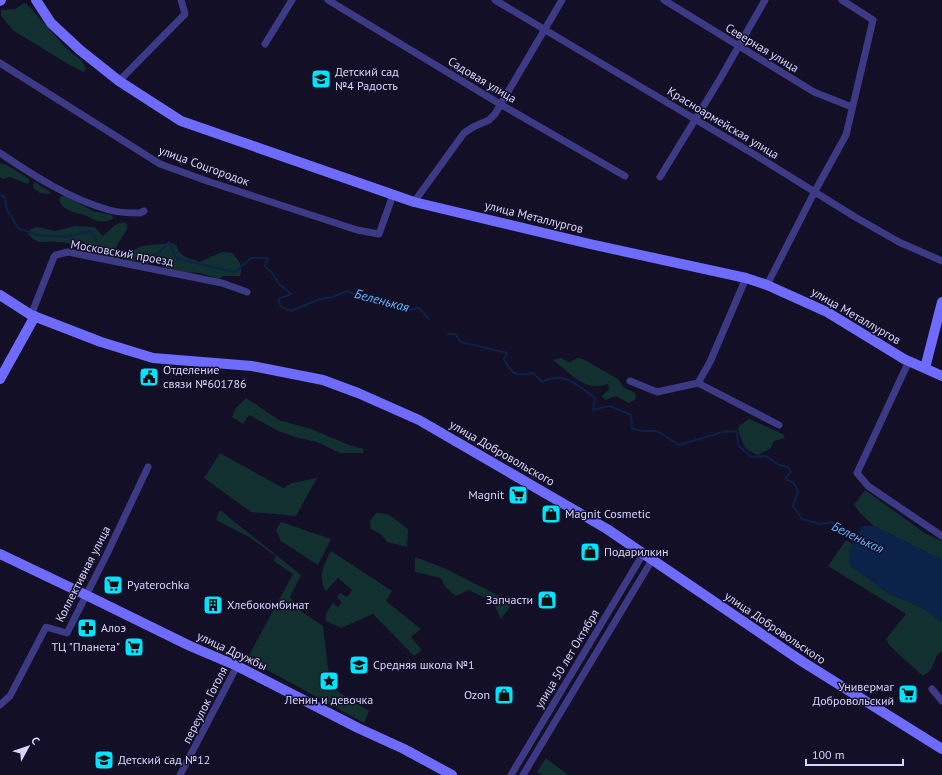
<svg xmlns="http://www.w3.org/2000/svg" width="942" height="775" font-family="'PT Sans',sans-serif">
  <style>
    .green { fill: #12302f }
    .water { fill: #0c2248 }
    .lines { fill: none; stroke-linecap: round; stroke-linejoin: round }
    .stream { stroke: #0c2248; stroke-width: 2 }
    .street { stroke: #3d3a85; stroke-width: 7 }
    .secondary { stroke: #6f6bff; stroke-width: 10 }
    .labels { text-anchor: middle; stroke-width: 3; stroke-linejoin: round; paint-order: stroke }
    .street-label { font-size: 12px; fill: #d9d4ff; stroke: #130f26 }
    .poi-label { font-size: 12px; fill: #d9d4ff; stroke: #130f26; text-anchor: start }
    .water-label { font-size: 13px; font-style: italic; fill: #62b6ff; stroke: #130f26 }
  </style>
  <rect width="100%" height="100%" fill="#130f26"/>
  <path class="green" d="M24,3L27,4L66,48L83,62L86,69L84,72L68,64L14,31L1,16V10L15,9Z
    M0,163L5,164L28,178L30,182L27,184L10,177L3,179L0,177Z
    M35,182L49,191L51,194L40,193L34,189L33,185Z
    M61,196H66L93,211L111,215L114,218C110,221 104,222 99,221C95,221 91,218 87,216C78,213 61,211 59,199Z
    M124,222L127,224V229L115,249L121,255H130C138,242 157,246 172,243L177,246C178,257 192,259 200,262L222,252L232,253C238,259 244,266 240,276H224L219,279L200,273L174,272L160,261L140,265L105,257L94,250L88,251L79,244C69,245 67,242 58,242C44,241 36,246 27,232L33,228L38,227L55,231L75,226L94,227L103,236L115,225Z
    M560,358L570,362L577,358L583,359L618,379L623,387L635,393L636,399L629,403L616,396L605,400L602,396L609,389L608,384C604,385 599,386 595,386C580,386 565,369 553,360Z
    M246,398L279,420L311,429L349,445L364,449L363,453H340L317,442L299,438L278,431L249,415L243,424L232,417L236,408Z
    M749,419L783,434L785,438L774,441L771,448L758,455C742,449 743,443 738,429L739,426Z
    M220,453L283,488L292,483L317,478L296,516L251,512L204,478Z
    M865,490L926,534L942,541V560L874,526L860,513L854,505Z
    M220,510L301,575L290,597L302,612L323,626L329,676L326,684L369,711L364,723L247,659L293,574L274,561L276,556L249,537L216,520Z
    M376,513L388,514L408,529L407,547L387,542L382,535L371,529L370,521Z
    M281,522L331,539L318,565L281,541L276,530Z
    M846,540L853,544L849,551L886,592L923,608L942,622V651C934,655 936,662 931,669C929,672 926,674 923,676L890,646L886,639L906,614L828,566Z
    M331,551L392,591L386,601L421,629L411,637L422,650L414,656L373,614L341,628L326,621V614L333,602L337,607L342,603L337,597L340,593L347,597L352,590L338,578L326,591C317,577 324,564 331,551Z
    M415,557L444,568L513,603L501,619L493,602L469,590L456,596L445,587L441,578L415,572Z
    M546,758L568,775H542L537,772Z"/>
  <path class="water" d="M862,526H874L942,560V622L923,608L886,592L850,566L849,551Z"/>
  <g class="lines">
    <path class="stream" d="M0,195L5,197L7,210L19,229L39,235L65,237L91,231L103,251L111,250L125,260
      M135,262L157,254L169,242L177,259L235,272L251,258H268L265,266L273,274L278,283L291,294L278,299L281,307L291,311L320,299L333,297L347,291C362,298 382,307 398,304L411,310L419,308L429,319
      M448,334H455L461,342L507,353L504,359C512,375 515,376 533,373L542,382C546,380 550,378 555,378C569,376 584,390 595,398L593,410L610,406L631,415L632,429L643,431H657L679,445L723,432L737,431L738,445L751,457L766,456L779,465L788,467L791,472L786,477L787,480L794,483L798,491L793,506L802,519L820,524L832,522C839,534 847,532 859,535"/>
    <path class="street" d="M328,0L500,104L625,176
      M495,0L757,156L855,217L899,242L942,261
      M664,0L814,92L852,107
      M265,44L292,0
      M0,63L160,164L207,181L357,230L379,234L393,195
      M119,81L185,14L181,0
      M0,153C34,176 70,199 109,210C119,213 130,213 140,213L144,211
      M660,177L720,79L765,0
      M414,202L464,133L473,127L489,120L495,114L562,0
      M767,285L815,191L846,135L873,20L842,0
      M31,315L54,257L56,255L68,252L222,283L247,292
      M909,361L857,473L868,486L942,536
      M630,381L657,392L698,383L779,425
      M698,383L710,362L746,278
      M932,689L942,701
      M0,705L10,696L46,627L67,633L107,554L148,467
      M180,775L237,666
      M511,775L643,554
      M523,775L652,560"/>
    <path class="secondary" d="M36,0L51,23L80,50L119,81L181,121L414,202L590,244L746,278L767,285L827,312L904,359L942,376
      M0,1L1,0
      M0,295L31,315L101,342L153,358L252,366L323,380L358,393L419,420L607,529L803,662L942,749
      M925,368L942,302
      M0,379L35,316
      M0,554L86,595L190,646L237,666L358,728L404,749L452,775"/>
  </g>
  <defs>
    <g id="school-square" transform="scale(1)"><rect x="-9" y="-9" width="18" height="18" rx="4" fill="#00e5ff" stroke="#130f26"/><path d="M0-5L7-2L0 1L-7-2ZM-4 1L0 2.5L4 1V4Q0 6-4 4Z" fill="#111"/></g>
    <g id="civic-square" transform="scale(1)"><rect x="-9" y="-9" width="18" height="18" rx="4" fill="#00e5ff" stroke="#130f26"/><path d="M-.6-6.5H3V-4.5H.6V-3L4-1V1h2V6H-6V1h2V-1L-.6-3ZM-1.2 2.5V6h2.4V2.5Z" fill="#111"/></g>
    <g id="supermarket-square" transform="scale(1)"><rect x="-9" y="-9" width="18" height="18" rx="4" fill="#00e5ff" stroke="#130f26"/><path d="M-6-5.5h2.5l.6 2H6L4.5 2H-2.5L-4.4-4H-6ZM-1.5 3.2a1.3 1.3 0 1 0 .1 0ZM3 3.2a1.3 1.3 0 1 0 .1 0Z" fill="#111"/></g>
    <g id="shop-square" transform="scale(1)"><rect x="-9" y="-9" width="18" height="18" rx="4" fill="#00e5ff" stroke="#130f26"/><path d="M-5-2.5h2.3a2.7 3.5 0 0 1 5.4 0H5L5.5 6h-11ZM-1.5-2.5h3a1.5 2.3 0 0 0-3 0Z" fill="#111"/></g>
    <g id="building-square" transform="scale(1)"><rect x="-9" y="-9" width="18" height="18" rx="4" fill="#00e5ff" stroke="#130f26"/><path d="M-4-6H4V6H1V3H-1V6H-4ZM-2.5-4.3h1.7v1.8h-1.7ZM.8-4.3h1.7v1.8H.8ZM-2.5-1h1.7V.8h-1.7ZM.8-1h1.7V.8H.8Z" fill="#111"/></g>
    <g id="pharmacy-square" transform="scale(1)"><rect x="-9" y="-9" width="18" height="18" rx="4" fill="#00e5ff" stroke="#130f26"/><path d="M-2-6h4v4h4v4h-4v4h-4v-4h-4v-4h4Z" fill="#111"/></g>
    <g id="sight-square" transform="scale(1)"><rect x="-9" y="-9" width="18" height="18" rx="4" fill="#00e5ff" stroke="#130f26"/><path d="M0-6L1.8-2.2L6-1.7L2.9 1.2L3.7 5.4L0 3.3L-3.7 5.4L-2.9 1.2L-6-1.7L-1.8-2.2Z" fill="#111"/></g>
  </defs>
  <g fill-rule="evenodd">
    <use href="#school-square" x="321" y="79"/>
    <use href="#civic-square" x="149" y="377"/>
    <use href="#supermarket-square" x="518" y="495"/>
    <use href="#shop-square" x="551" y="514"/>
    <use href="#shop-square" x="590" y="552"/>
    <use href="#supermarket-square" x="113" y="585"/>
    <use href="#shop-square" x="547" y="600"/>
    <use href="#building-square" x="213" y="605"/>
    <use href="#pharmacy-square" x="87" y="628"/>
    <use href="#supermarket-square" x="134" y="647"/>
    <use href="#school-square" x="359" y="665"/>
    <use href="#sight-square" x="329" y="681"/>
    <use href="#supermarket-square" x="908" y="694"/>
    <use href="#shop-square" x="504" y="695"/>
    <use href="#school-square" x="104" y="760"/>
  </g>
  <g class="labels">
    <g class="street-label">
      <text transform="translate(762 48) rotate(31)" y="4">Северная улица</text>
      <text transform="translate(482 80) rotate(31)" y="4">Садовая улица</text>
      <text transform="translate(723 123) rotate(31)" y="4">Красноармейская улица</text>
      <text transform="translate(204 166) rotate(20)" y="4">улица Соцгородок</text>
      <text transform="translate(534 217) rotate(14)" y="4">улица Металлургов</text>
      <text transform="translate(122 253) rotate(10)" y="4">Московский проезд</text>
      <text transform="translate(856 316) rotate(30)" y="4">улица Металлургов</text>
      <text transform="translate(502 453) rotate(30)" y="4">улица Добровольского</text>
      <text transform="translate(83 574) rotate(-63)" y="4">Коллективная улица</text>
      <text transform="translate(775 628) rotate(34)" y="4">улица Добровольского</text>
      <text transform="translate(232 651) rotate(25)" y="4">улица Дружбы</text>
      <text transform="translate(567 659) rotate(-59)" y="4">улица 50 лет Октября</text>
      <text transform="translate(205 705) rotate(-63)" y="4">переулок Гоголя</text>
    </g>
    <g class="poi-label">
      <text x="335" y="76">Детский сад<tspan x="335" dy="14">№4 Радость</tspan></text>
      <text x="163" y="374">Отделение<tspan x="163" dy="14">связи №601786</tspan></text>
      <text x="504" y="499" text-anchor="end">Magnit</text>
      <text x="565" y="518">Magnit Cosmetic</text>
      <text x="604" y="556">Подарилкин</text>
      <text x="127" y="589">Pyaterochka</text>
      <text x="533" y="604" text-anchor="end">Запчасти</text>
      <text x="227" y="609">Хлебокомбинат</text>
      <text x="101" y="632">Алоэ</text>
      <text x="120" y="651" text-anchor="end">ТЦ "Планета"</text>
      <text x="373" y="669">Средняя школа №1</text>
      <text x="894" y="691" text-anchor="end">Универмаг<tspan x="894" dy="14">Добровольский</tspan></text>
      <text x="490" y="699" text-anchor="end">Ozon</text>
      <text x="329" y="704" text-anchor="middle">Ленин и девочка</text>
      <text x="118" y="764">Детский сад №12</text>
    </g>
    <g class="water-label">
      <text transform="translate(382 300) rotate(15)" y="5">Беленькая</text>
      <text transform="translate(858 537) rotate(26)" y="5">Беленькая</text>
    </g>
  </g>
  <g transform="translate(28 747) rotate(50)" stroke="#130f26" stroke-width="3" paint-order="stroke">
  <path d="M0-3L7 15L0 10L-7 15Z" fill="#d9d4ff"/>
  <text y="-6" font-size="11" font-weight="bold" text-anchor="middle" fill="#d9d4ff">С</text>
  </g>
  <path d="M806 759v6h97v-6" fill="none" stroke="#d9d4ff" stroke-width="2"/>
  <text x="812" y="759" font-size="12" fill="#d9d4ff" stroke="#130f26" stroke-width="3" paint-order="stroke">100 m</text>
</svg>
